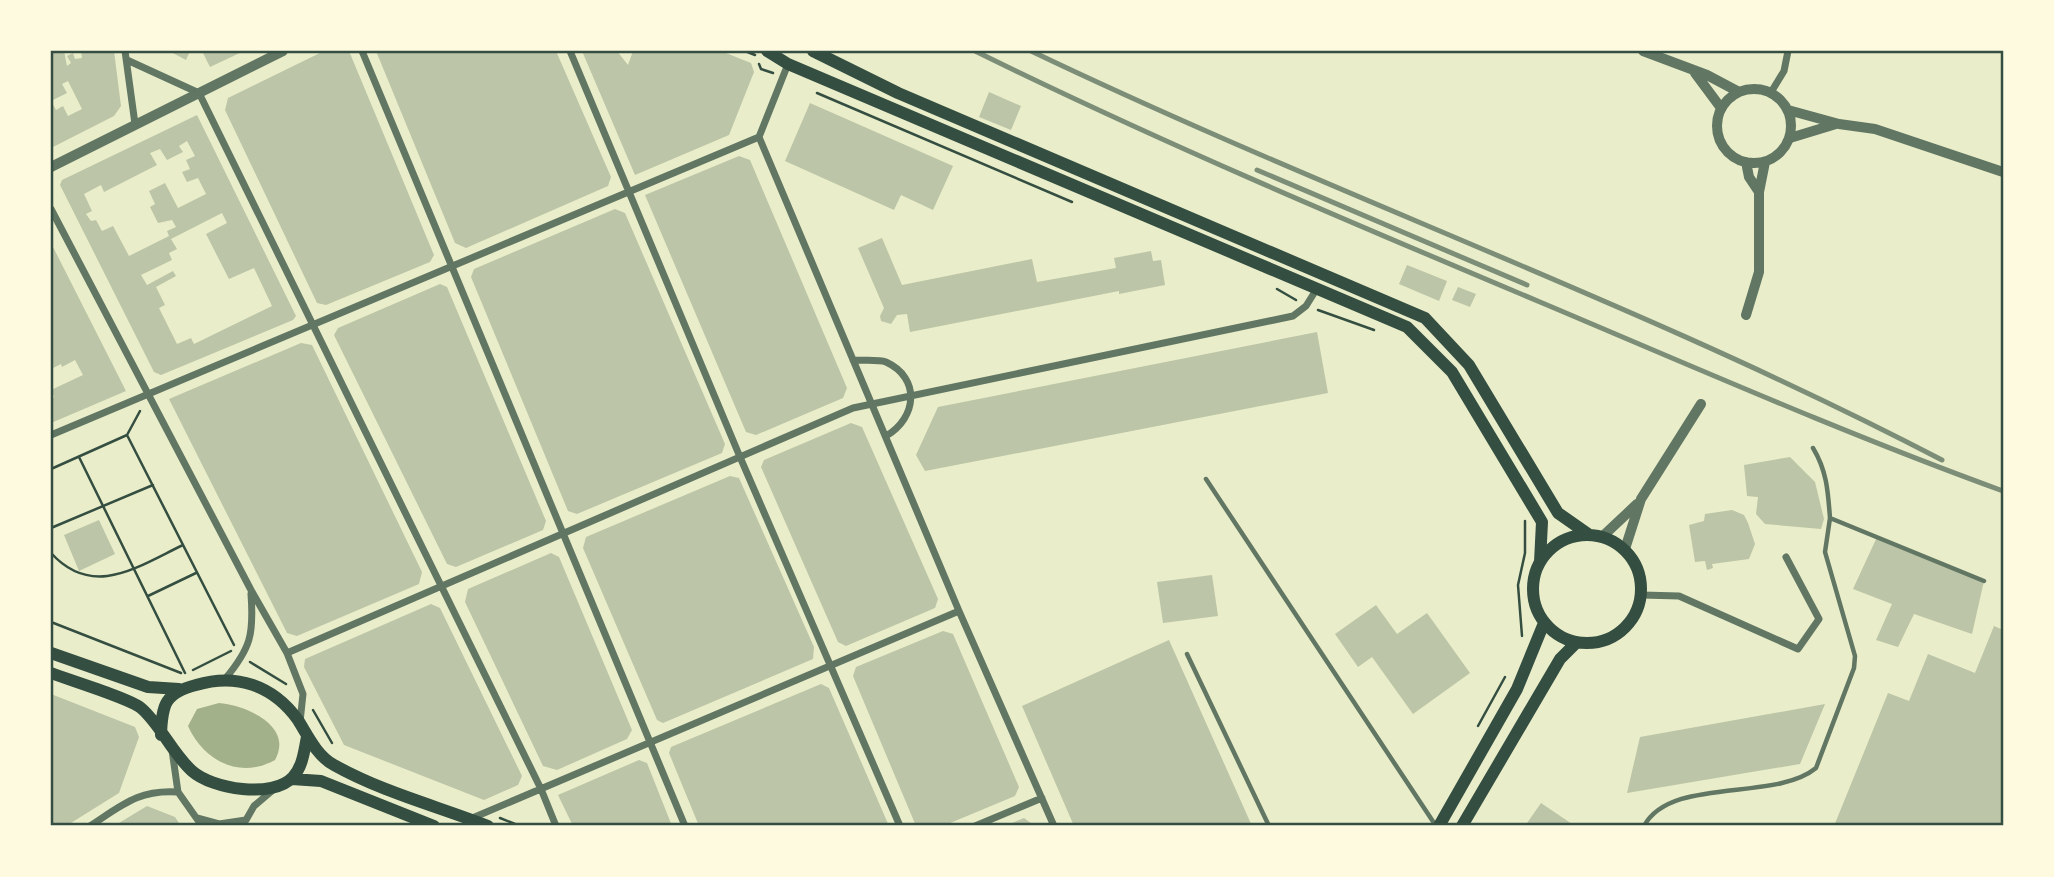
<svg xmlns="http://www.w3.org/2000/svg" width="2054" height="877" font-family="'Sofia Sans Condensed',sans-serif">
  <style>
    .water { fill: #a3b18a }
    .building { fill: #bcc5a7; fill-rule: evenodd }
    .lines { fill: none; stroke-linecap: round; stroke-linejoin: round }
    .path { stroke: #344e41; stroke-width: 2.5 }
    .service { stroke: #617663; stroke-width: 4.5 }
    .minor { stroke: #617663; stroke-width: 7 }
    .tertiary { stroke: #617663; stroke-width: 10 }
    .secondary { stroke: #344e41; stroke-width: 12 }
    .rail { stroke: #7c8e77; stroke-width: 5 }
    .neatline { fill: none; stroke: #344e41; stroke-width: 2.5 }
  </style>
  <rect width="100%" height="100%" fill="#e9edc9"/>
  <path class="water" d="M219,703C246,705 294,726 275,760C239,780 203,760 188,726L197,709Z"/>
  <path class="building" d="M51,51H64L67,66L71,63L67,56L73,53L75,59L82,58L81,51H114L121,106L114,116L51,148ZM68,81L82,109L68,116L63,106L56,110L51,101L67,93L62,84Z
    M169,51H190L186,60Z
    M202,51H244L210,67Z
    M324,51H349L434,255L430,262L326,305L317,303L225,110L228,98Z
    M376,51H556L611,177L608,186L466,248L455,243Z
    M582,51H617L628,65L633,51H721L751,63L754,72L729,135L635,175Z
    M989,92L1021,106L1011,130L979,117Z
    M810,103L953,166L933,210L901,195L894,210L785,161Z
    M197,115L296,316L293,320L161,375L154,372L60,185L62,180ZM187,141L195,156L186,160L190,169L182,172L187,182L198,178L206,194L178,208L165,183L149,191L155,204L150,207L158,223L172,220L176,227L167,231L169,236L129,256L113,226L102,231L96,220L91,221L86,214L92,211L84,194L101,185L104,192L157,165L150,153L160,149L167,160L183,152L179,146ZM222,213L227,223L206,234L229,279L254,268L272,306L194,344L191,338L177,344L159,308L165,305L156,287L176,276L173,271L147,285L141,275L172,260L169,253L177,249L171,239Z
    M739,156L750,160L847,388L843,398L756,435L746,432L645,195Z
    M615,209L625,213L725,444L722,453L577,514L568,511L471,277L474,269Z
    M882,238L902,285L1032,259L1037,282L1116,268L1114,258L1151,251L1153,261L1161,260L1165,285L1119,294V291L910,332L907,314L897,315L891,324L881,321L880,316L884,308L858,248Z
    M51,243L126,391L51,423V399L54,397L51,390L83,375L75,360L62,367L61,364L51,369L53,356Z
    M1407,265L1447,281L1439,301L1399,284Z
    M440,284L447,287L546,521L543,530L456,567L447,564L334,335L338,328Z
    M1458,287L1476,294L1470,307L1452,300Z
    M1317,332L1328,393L925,471L916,455L938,407Z
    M301,343L312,345L422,572L419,584L297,636L287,633L169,399Z
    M851,423L862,427L938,599L935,608L846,646L838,642L761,467L764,460Z
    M1790,457L1815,482L1824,519L1821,529L1765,524L1756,514L1758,497L1747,496L1744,465Z
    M730,476L739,478L814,647L813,659L663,723L657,720L583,548L586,537Z
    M1732,510L1744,515L1748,523L1755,544L1749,559L1712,564L1713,568L1707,570L1705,561L1695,562L1689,525L1704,521L1705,514Z
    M99,520L115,554L79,571L64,535Z
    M1877,537L1984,581L1972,634L1914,614L1898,647L1876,640L1892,604L1853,589Z
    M551,553L559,557L632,730L627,739L557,770L543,766L465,602L468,589Z
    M1212,575L1218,616L1163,623L1157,582Z
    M431,604L440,608L522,776L518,785L484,800L344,745L304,667L305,659Z
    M1376,605L1397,634L1427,613L1470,673L1413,714L1372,657L1358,667L1335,634Z
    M1994,626L2003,630V826H1834L1888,693L1909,701L1928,654L1975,673Z
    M943,631L953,634L1019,787L1015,796L943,826H916L853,676L856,667Z
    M1169,640L1252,826H1074L1022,706Z
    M821,684L829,688L889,826H699L669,753L671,747Z
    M51,694L135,727L139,737L119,793L66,826H51Z
    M1825,704L1800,764L1627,793L1640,737Z
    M639,760L647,763L672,826H573L558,795Z
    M1541,803L1575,826H1525Z
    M147,806L175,817L181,826H114Z
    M1024,818L1035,826H1005Z"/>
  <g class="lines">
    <path class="path" d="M745,51L755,55
      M759,64L761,69L773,73
      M817,93L1072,202
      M1277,289L1296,300
      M1318,310L1374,330
      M127,435L140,411
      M79,457L185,673
      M51,469L127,435L234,645
      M51,528L153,485
      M51,553C93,599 137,567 183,545
      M148,596L196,573
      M51,622L181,673
      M1522,636L1518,585L1525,553V521
      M250,662L286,684
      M193,670L231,651
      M313,710L332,743
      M1478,726L1505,677
      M500,818L520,826"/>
    <path class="service" d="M1813,448C1827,471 1828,492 1830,518
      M1206,479L1436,826
      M1187,654L1269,826
      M1644,826C1671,776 1775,802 1816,768L1854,668L1855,656L1825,552L1830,518L1984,581"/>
    <path class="minor" d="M125,51L135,124
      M362,51L685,826
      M570,51L740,457L900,826
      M127,60L199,93L541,789L556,826
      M788,64L759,137L959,611L1054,826
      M1770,94L1784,71L1788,51
      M51,209L251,590L287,653L303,694L300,722
      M853,360C863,361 878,359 886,362C921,378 917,418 886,436
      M51,435L759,137
      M1642,595L1679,596L1798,649L1819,619L1786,557
      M287,653L853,408L1293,316L1306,306L1316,290
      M225,679C251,648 254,634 251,594
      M172,750L178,792L202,826
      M197,818L219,824L246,820L254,806L274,789
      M470,819L959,611
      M90,826C121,806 139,789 178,792
      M975,826L1042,798"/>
    <path class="tertiary" d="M1643,51L1707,75L1739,92
      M1695,73L1721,108
      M1717 126a37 37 0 1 1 74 0a37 37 0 1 1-74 0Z
      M1788,110L1839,124L1875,129L2003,172
      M1790,138L1836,124
      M1746,162L1749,177L1759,192
      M51,167L283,51
      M1746,315L1759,272V192L1765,162
      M1603,536L1637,504
      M1625,549L1641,499L1701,404"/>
    <path class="secondary" d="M767,51L788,64L1407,327L1452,372L1542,522L1540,562
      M813,51L898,93L1425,318L1469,365L1558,513L1588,534
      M1533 589a54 54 0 1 1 108 0a54 54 0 1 1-108 0Z
      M51,653L148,687L179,689
      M51,673C69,680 129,698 141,708C160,724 172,753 192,771C212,789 273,799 293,777C303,766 304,751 307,737
      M161,735C162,704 165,693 196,685C236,673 273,685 298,720C308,736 317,756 334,765C382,792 437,806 488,826
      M292,779L321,781L434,826
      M1439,826L1517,689L1544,623
      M1462,826L1560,659L1577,642"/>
    <path class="rail" d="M975,51C1160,142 1350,222 1540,302C1694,367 1846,434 2003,491
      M1031,51C1332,195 1645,305 1942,460
      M1257,170L1527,285"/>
  </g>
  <rect width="2054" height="877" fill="none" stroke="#fefae0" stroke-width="105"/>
  <rect x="52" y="52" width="1950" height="772" class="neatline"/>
</svg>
